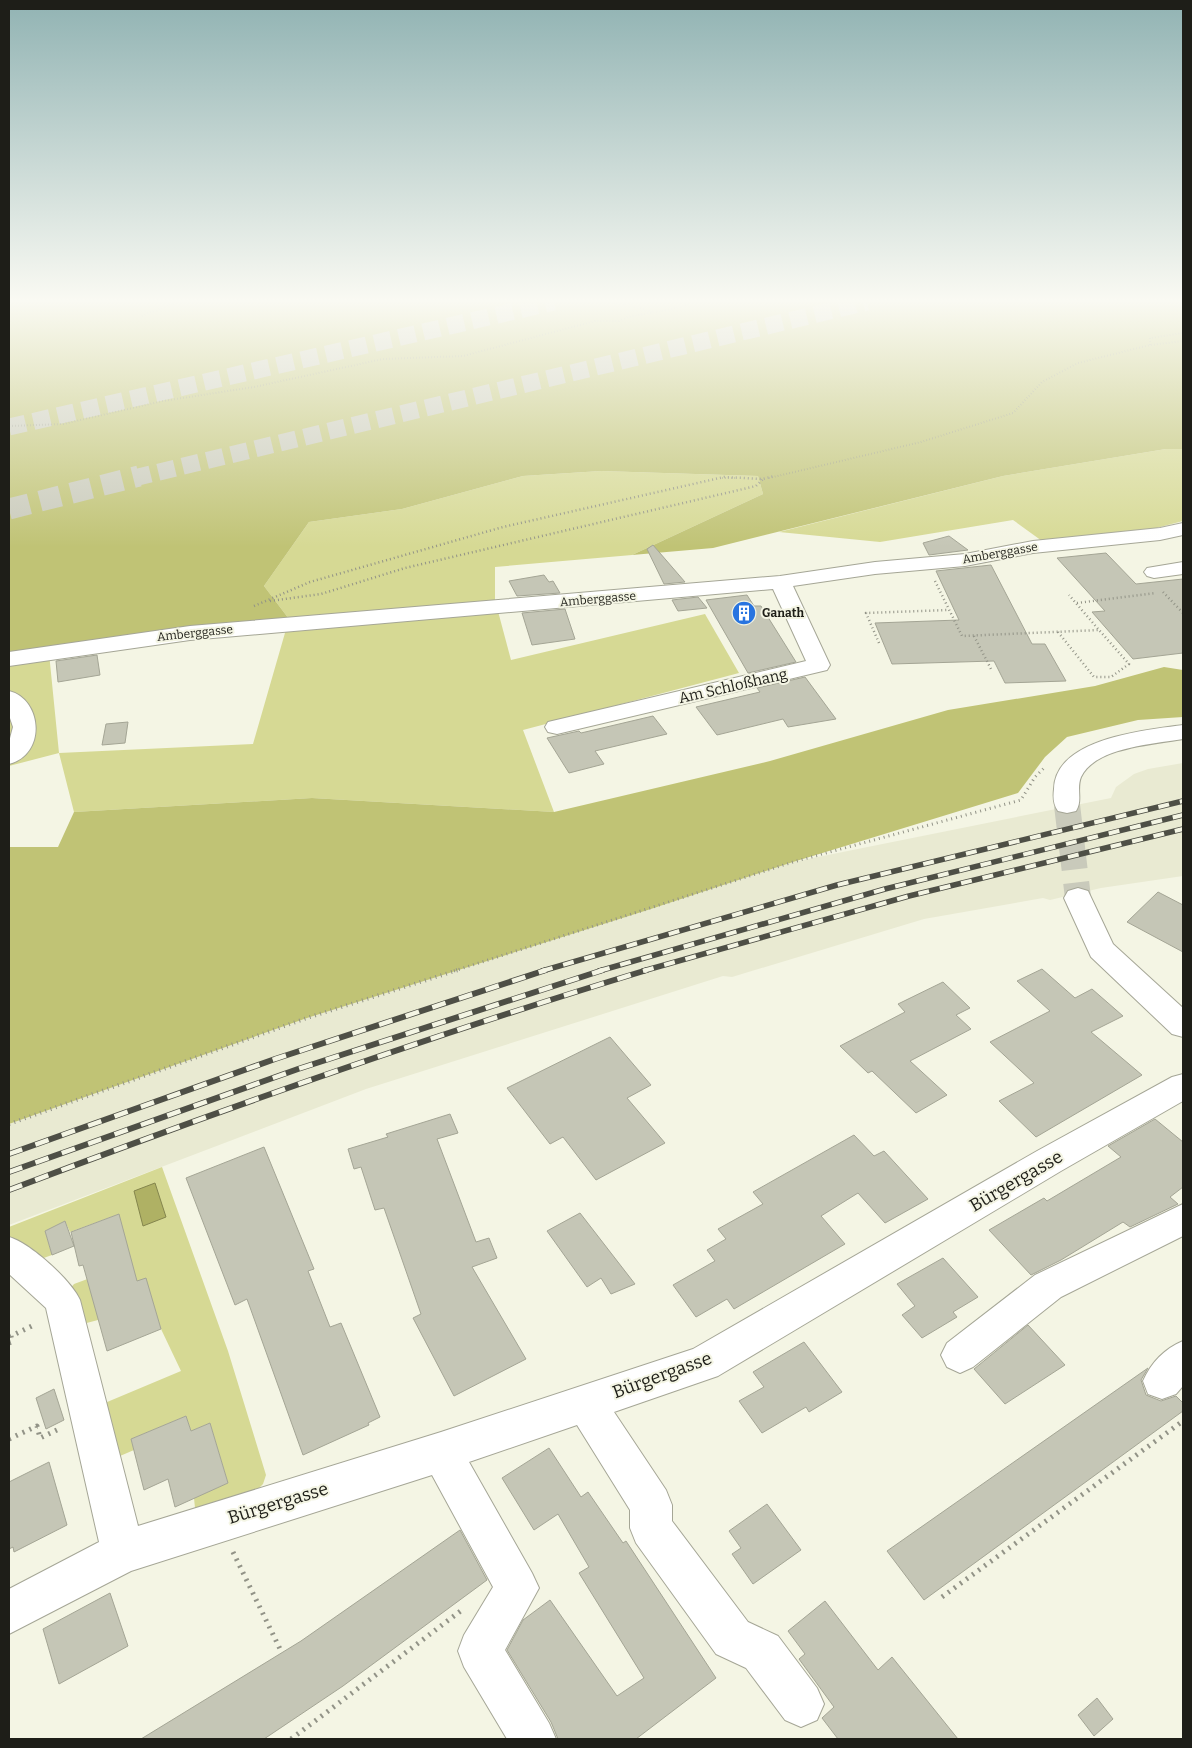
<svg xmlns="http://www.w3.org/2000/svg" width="1192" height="1748" font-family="Bitter,serif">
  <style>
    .built { fill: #e9ead2 }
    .green { fill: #d6d994 }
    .forest { fill: #c0c375 }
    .water { fill: #afb164; stroke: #84854d }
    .building { fill: #c5c6b6; stroke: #a4a595 }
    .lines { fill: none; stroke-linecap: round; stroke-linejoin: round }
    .minor-tunnel { stroke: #c9cabb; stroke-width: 26; stroke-dasharray: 26 13; stroke-linecap: butt }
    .highway-tunnel-far1 { stroke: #c9cabb; stroke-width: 17; stroke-dasharray: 17 8; stroke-linecap: butt }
    .highway-tunnel { stroke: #c9cabb; stroke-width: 21; stroke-dasharray: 21 11; stroke-linecap: butt }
    .minor-casing { stroke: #a5a696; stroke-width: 2 }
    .path-far4 { stroke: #929387; stroke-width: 2; stroke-dasharray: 0.5 2.5; stroke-linecap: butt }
    .path-far3 { stroke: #929387; stroke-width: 2.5; stroke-dasharray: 1 3; stroke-linecap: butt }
    .path-far2 { stroke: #929387; stroke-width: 3; stroke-dasharray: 1 4; stroke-linecap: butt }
    .path-far1 { stroke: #929387; stroke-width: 4; stroke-dasharray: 1 4.5; stroke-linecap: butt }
    .path { stroke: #929387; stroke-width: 5; stroke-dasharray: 2 5.5; stroke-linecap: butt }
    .minor { fill: #fff; fill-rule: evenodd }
    .rail-far1-casing { stroke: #4e4f46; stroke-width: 5.5 }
    .rail-casing { stroke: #4e4f46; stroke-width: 6 }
    .rail-far1 { stroke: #f4f5e4; stroke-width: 4; stroke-dasharray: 11; stroke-linecap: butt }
    .rail { stroke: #f4f5e4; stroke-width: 4.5; stroke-dasharray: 14; stroke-linecap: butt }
    .labels { text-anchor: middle; stroke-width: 4; stroke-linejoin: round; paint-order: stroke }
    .far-street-label { font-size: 12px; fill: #1e1e18; stroke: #f4f5e4 }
    .far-poi-label { font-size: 12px; font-weight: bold; fill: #1e1e18; stroke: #f4f5e4; text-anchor: start }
    .street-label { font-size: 15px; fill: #1e1e18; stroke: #f4f5e4 }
    .near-street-label { font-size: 18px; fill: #1e1e18; stroke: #f4f5e4 }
  </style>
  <rect width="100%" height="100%" fill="#f4f5e4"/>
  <path class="built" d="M1183,763V876L1101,888L1050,900L1043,898L924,919L732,977L723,976L366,1089L9,1225V1124L307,1018L538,943L654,908L793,862L1111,798L1116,787L1134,774L1148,769Z"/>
  <path class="green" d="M1166,449H1183V521L1137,533L1042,541L1013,520L880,542L779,532L1003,476Z
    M601,471L758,476L763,494L632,555L495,567V600L511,660L705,614L739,673L523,730L554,812L312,798L74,812L59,753L9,766V660L49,653L59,753L253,744L289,619L264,586L309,522L402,509L523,476Z
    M162,1167L228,1351L266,1475L263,1484L256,1491L195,1508L194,1498L228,1483L210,1423L191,1431L186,1416L131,1439L134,1450L113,1459L100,1405L181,1371L161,1329L145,1278L98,1320L79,1325L70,1289L74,1284L101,1274L119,1214L70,1232L65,1221L45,1231L52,1255L38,1260L9,1240V1227Z"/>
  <path class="forest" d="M9,302H1183V449H1166L1003,476L713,548L632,555L763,494L758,476L601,471L523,476L402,509L309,522L264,586L289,619L49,653L9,651Z
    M1164,667L1183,670V717L1138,720L1067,737L1045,757L1018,793L793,862L654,908L307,1018L9,1124V847H58L74,812L312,798L554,812L770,761L948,710L1095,686Z"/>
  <path class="water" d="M155,1183L166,1217L143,1226L134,1191Z"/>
  <path class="building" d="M949,536L968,550L929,555L923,543Z
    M653,545L685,582L664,584L647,549Z
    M1106,553L1136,584L1183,579V653L1133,659L1092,612L1105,611L1057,558Z
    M991,565L1032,644H1045L1066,681L1005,683L994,661L892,664L875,623L959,620L936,571Z
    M544,575L549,582L553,581L560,593L517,596L509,581Z
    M747,595L754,606H761L796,662L748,673L706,600Z
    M698,597L707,608L678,611L672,600Z
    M565,609L575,639L532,645L522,613Z
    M97,655L100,675L58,682L56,661Z
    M805,677L836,719L788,727L783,719L717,735L696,707L760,692L757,688Z
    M653,716L667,734L595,751L604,764L569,773L547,738L579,731L581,733Z
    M128,722L125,743L102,745L106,724Z
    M1158,892L1183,905V952L1127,922Z
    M1042,969L1075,998L1092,989L1123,1016L1091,1032L1142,1075L1036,1137L999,1101L1034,1083L990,1042L1050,1011L1017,981Z
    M943,982L970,1008L956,1015L971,1029L910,1061L947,1095L916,1113L872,1071L868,1073L840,1046L905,1012L898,1004Z
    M610,1037L651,1085L627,1098L665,1143L596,1180L563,1137L550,1144L507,1088Z
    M450,1114L458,1133L437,1139L476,1242L489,1238L497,1258L472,1267L526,1359L454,1396L413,1318L421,1314L384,1208L375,1210L361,1167L354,1169L348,1149L388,1137L386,1134Z
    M1155,1119L1183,1142V1187L1170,1197L1178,1204L1130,1227L1123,1222L1061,1260L1031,1275L989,1230L1044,1198L1047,1201L1121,1157L1108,1146Z
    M854,1135L874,1156L884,1151L928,1199L885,1223L858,1193L821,1216L845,1244L734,1309L727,1299L696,1317L673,1285L715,1261L707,1250L726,1239L718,1229L763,1204L753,1192Z
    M264,1147L314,1269L308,1271L330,1327L341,1323L380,1417L368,1423L369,1425L303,1455L247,1299L235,1305L186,1178Z
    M580,1213L635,1284L611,1294L601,1278L587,1287L547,1231Z
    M119,1214L137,1281L146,1278L161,1329L107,1351L83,1265L79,1266L71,1232Z
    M65,1221L74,1246L52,1255L45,1231Z
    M943,1258L978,1297L953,1312L957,1317L922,1338L902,1315L915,1306L897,1284Z
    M1028,1325L1065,1365L1005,1404L974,1369Z
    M804,1342L842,1392L809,1412L806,1407L762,1433L739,1401L764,1387L753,1372Z
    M1148,1368L1141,1380L1146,1395L1161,1401L1176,1396L1183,1403V1411L924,1600L887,1551Z
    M54,1389L64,1420L46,1429L36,1398Z
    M186,1416L191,1431L210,1423L228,1483L175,1507L168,1479L144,1490L131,1439Z
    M549,1448L581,1497L588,1492L623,1543L626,1541L716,1678L636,1739H558L551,1722L507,1650L523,1620L550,1600L617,1696L644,1678L579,1573L589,1567L558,1514L534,1530L502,1478Z
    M49,1462L67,1525L14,1552L13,1547L9,1549V1482Z
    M767,1504L801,1550L753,1584L732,1554L741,1548L729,1531Z
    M460,1530L487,1580L343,1686L264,1739H141L301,1641Z
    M110,1593L128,1646L59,1684L43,1629Z
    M825,1601L878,1670L892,1657L958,1739H838L822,1718L834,1707L799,1659L805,1654L788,1631Z
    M1097,1698L1113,1719L1094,1736L1078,1715Z"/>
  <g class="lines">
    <path class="minor-tunnel" d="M1067,805L1078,898"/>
    <path class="highway-tunnel-far1" d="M9,427L554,302
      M134,478L867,302"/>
    <path class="highway-tunnel" d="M9,509L139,476"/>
    <g class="minor-casing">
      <path id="minor" d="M1183,523V535L1160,540L1033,553L965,566L875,574L793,586L830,665L827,670L557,734L548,732L545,727L548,722L806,661L773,589L190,640L9,666V652L190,626L780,576L875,562L965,554L1033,541L1160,528Z
        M1183,562V574L1154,578L1147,576L1144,572L1147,568Z
        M9,691C42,699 47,754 9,764V742L13,727L9,715Z
        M1183,725V739C1155,744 1095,747 1081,777C1076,789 1083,800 1076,811L1067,813L1058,811C1053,804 1053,797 1054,789C1055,738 1146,730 1183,725Z
        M1078,888L1088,891L1113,944L1183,1008V1037L1172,1034L1091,957L1064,898L1068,891Z
        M1183,1074V1101L1061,1171L718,1376L614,1412L666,1490L672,1505V1521L748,1622L778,1636L817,1688L824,1704L817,1720L801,1727L785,1720L746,1668L716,1654L636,1543L630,1528V1510L577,1425L469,1462L532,1573L539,1588L505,1650L549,1723L556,1739H507L464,1667L458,1651L464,1635L493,1587L432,1475L131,1571L9,1634V1589L99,1542L46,1308L9,1274V1237C30,1243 71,1280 80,1300L138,1526L441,1432L693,1349L1037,1151L1172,1077Z
        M1183,1204V1236L1061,1297L973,1367L960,1373L947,1367L941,1355L947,1343L1035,1275Z
        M1183,1341V1386L1176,1394L1162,1399L1148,1394L1143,1381C1151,1363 1164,1349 1183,1341Z"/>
    </g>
    <path class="path-far4" d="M605,302L629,305L652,312
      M142,316L177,302
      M1150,345V338L1183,333
      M9,426L63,424L163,401L254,387L383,359L463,356L595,321H619L628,317L682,307L693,302
      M722,478H735
      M769,478L921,442L1013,413L1042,382L1078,363L1150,345L1183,341"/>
    <path class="path-far3" d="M935,581L962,636L1099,630L1069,595
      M1163,592L1183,613
      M270,601L321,594L405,568L756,486L763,479
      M1077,603L1156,593
      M254,606L310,582L503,527L724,477L763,479L774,476
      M1058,632L1094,677H1111L1129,664L1099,630
      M974,636L991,669
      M879,643L866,613L948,610"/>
    <path class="path-far2" d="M454,971L793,862L1021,800L1035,777L1045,767"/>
    <path class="path-far1" d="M9,1124L307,1018L458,970"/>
    <path class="path" d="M9,1343L12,1342L11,1336L36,1324
      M9,1439L37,1426L40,1438L61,1428
      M233,1552L282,1653
      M942,1597L1183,1421
      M291,1739L462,1610"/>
    <use href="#minor" class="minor"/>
    <g class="rail-far1-casing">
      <path id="rail-far1" d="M542,971L837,885L1183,801
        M599,971L885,889L1183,815
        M643,971L909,896L1183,829"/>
    </g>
    <g class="rail-casing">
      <path id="rail" d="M9,1154L275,1059L546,970
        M9,1172L298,1069L603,970
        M9,1190C220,1110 432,1035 647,970"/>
    </g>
    <use href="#rail-far1" class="rail-far1"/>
    <use href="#rail" class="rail"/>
  </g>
  <linearGradient id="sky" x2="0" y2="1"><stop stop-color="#91b3b3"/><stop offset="0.55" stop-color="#fafaf3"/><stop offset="1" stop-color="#fafaf3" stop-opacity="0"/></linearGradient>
  <rect width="1192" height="547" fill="url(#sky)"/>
  <defs>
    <g id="building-disc" transform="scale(1.25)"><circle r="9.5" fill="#2874e0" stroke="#f4f5e4"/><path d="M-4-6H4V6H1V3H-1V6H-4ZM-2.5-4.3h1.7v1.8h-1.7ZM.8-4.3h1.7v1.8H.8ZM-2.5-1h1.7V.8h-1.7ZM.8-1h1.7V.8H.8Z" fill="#fff"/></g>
  </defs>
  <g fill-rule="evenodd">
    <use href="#building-disc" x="744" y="613"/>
  </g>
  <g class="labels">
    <g class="far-street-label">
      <text transform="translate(1000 553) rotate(-10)" y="4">Amberggasse</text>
      <text transform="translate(598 599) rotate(-5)" y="4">Amberggasse</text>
      <text transform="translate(195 633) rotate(-6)" y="4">Amberggasse</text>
    </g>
    <g class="far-poi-label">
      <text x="762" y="617">Ganath</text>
    </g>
    <g class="street-label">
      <text transform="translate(733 686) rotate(-13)" y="5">Am Schloßhang</text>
    </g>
    <g class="near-street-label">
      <text transform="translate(1016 1181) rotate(-30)" y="6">Bürgergasse</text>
      <text transform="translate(662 1375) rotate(-20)" y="6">Bürgergasse</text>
      <text transform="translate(278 1503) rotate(-17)" y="6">Bürgergasse</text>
    </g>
  </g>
  <rect width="1192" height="1748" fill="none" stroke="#1e1e18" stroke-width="20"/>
</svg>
